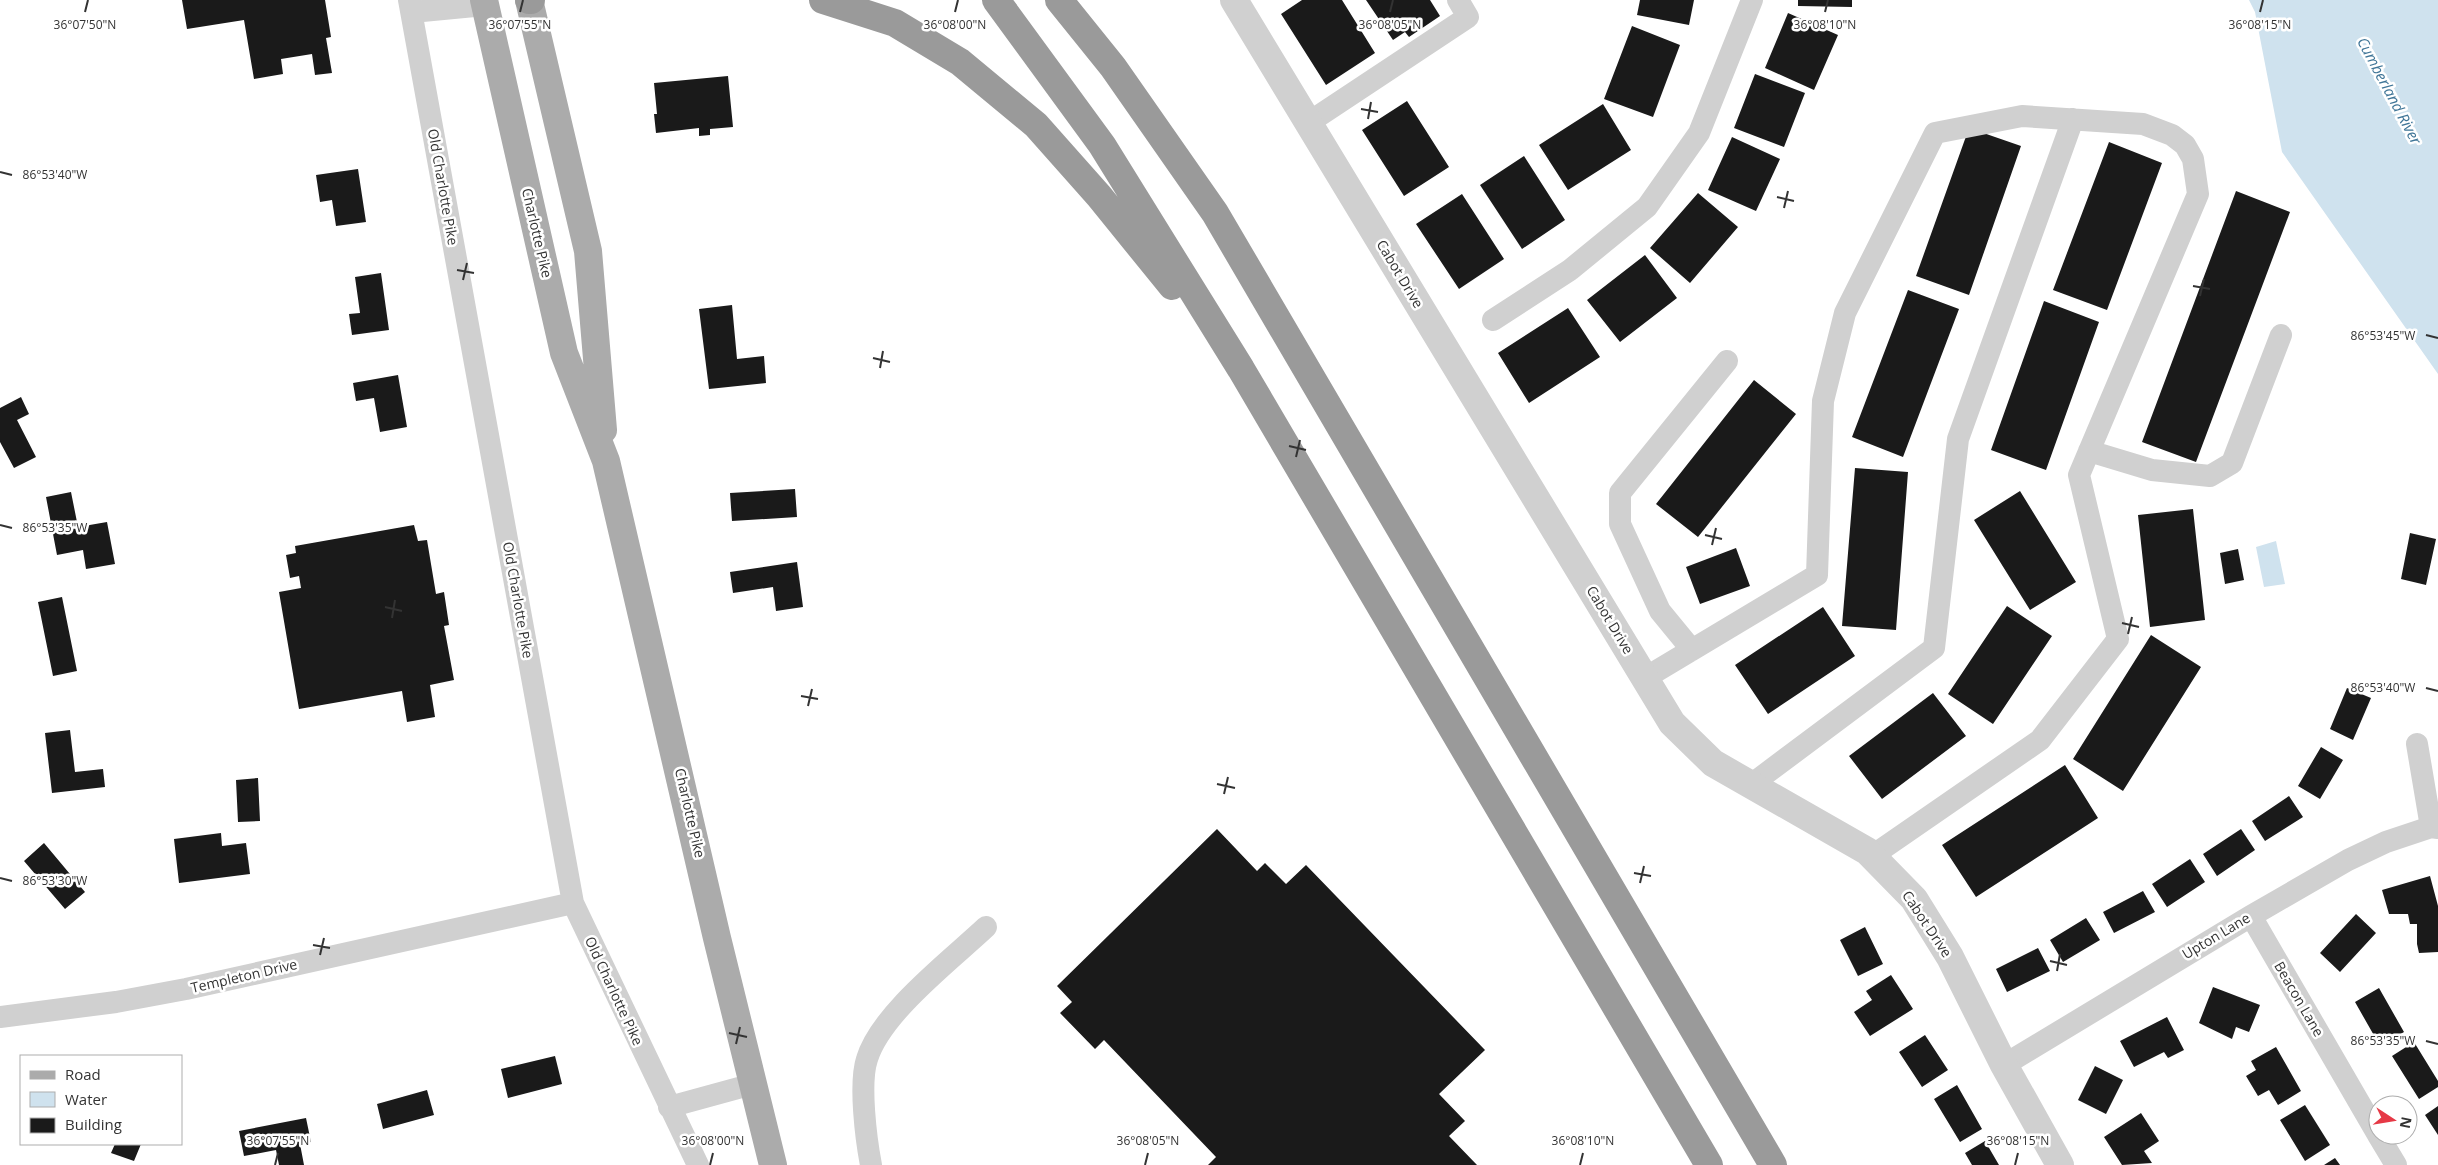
<svg xmlns="http://www.w3.org/2000/svg" width="2438" height="1165" font-family="'Open Sans',sans-serif">
  <style>
    .water { fill: #cfe2ee }
    .building { fill: #1a1a1a }
    .lines { fill: none; stroke-linecap: round; stroke-linejoin: round }
    .minor { stroke: #d0d0d0; stroke-width: 22 }
    .tertiary { stroke: #d0d0d0; stroke-width: 28 }
    .primary { stroke: #ababab; stroke-width: 28 }
    .motorway { stroke: #9a9a9a; stroke-width: 28 }
    .ticks { fill: none; stroke: #333; stroke-width: 2 }
    .labels { text-anchor: middle; stroke-width: 5; stroke-linejoin: round; paint-order: stroke }
    .street-label { font-size: 14px; fill: #333; stroke: #fff }
    .water-label { font-size: 15px; font-style: italic; fill: #3f7597; stroke: #fff }
    .ticks-label { font-size: 12px; text-anchor: middle; fill: #333; stroke: #fff; stroke-width: 5; stroke-linejoin: round; paint-order: stroke }
  </style>
  <rect width="100%" height="100%" fill="#fff"/>
  <path class="water" d="M2249,0H2438V374L2282,152L2255,12Z
    M2276,541L2285,584L2264,587L2256,547Z"/>
  <path class="building" d="M182,0H325L331,37L326,38L332,73L315,75L312,54L281,59L283,74L254,79L244,20L187,29Z
    M1302,0H1342L1375,53L1326,85L1281,14Z
    M1366,0H1430L1440,16L1409,37L1405,32L1393,40Z
    M1640,0H1694L1689,25L1637,15Z
    M1798,0H1852V7L1798,6Z
    M1788,13L1838,35L1814,90L1765,68Z
    M1632,26L1680,45L1653,117L1604,99Z
    M1755,74L1805,93L1784,147L1734,128Z
    M728,76L733,127L710,129V135L699,136V128L656,133L654,114H657L654,83Z
    M1407,101L1449,167L1404,196L1362,130Z
    M1603,104L1631,150L1568,190L1539,145Z
    M1969,128L2021,146L1969,295L1916,276Z
    M1732,137L1780,159L1756,211L1708,190Z
    M2109,142L2162,163L2107,310L2053,290Z
    M1524,156L1565,220L1522,249L1480,185Z
    M358,169L366,222L336,226L332,200L320,202L316,175Z
    M2236,191L2290,212L2196,462L2142,442Z
    M1698,193L1738,227L1690,283L1650,248Z
    M1462,194L1504,259L1459,289L1416,224Z
    M1645,255L1677,298L1620,342L1587,300Z
    M381,273L389,330L352,335L349,314L360,313L355,277Z
    M1908,290L1959,309L1903,457L1852,437Z
    M2044,301L2099,322L2046,470L1991,450Z
    M732,305L737,359L764,356L766,383L709,389L699,309Z
    M1568,308L1600,357L1529,403L1498,353Z
    M398,375L407,427L380,432L374,398L356,401L353,383Z
    M1754,380L1796,414L1698,537L1656,504Z
    M21,397L29,414L17,420L36,457L14,468L0,442V408Z
    M1855,468L1908,472L1896,630L1842,626Z
    M795,489L797,517L732,521L730,493Z
    M2020,491L2076,582L2030,610L1974,520Z
    M71,492L78,527L107,522L115,564L86,569L83,550L57,555L46,497Z
    M2193,509L2205,620L2150,627L2138,515Z
    M414,525L418,541L427,540L436,594L444,592L449,625L444,626L454,680L430,685L435,717L407,722L402,691L299,709L279,592L301,588L299,576L290,578L286,555L296,553L295,546Z
    M2410,533L2436,539L2426,585L2401,579Z
    M1736,548L1750,586L1700,604L1686,567Z
    M2238,549L2244,580L2225,584L2220,553Z
    M797,562L803,607L776,611L773,587L733,593L730,572Z
    M62,597L77,671L53,676L38,602Z
    M2007,606L2052,636L1993,724L1948,694Z
    M1823,607L1855,656L1768,714L1735,665Z
    M2151,635L2201,667L2123,791L2073,759Z
    M2347,688L2371,698L2353,740L2330,729Z
    M1933,693L1966,736L1882,799L1849,756Z
    M70,730L75,772L103,769L105,787L52,793L45,733Z
    M2321,747L2343,760L2320,799L2298,786Z
    M2065,765L2098,818L1976,897L1942,845Z
    M258,778L260,821L238,822L236,780Z
    M2289,796L2303,817L2265,841L2252,821Z
    M1217,829L1257,871L1265,863L1286,884L1306,865L1485,1050L1439,1094L1465,1121L1449,1136L1477,1165H1208L1216,1157L1104,1040L1095,1049L1060,1013L1072,1002L1057,986Z
    M2241,829L2255,850L2217,876L2203,854Z
    M221,833L222,846L246,843L250,874L179,883L174,839Z
    M44,843L85,892L65,909L24,861Z
    M2190,859L2205,882L2167,907L2152,884Z
    M2430,876L2438,906V952L2419,953L2417,944V924H2410L2408,914H2389L2382,890Z
    M2143,891L2155,912L2114,933L2103,912Z
    M2356,914L2376,933L2340,972L2320,953Z
    M2086,918L2100,940L2063,962L2050,940Z
    M1865,927L1883,964L1858,976L1840,940Z
    M2038,948L2050,971L2007,992L1996,969Z
    M1891,975L1913,1009L1870,1036L1854,1012L1872,1000L1866,991Z
    M2213,987L2260,1005L2249,1032L2236,1027L2232,1039L2199,1023Z
    M2379,988L2404,1032L2380,1046L2355,1002Z
    M2167,1017L2184,1050L2168,1058L2164,1052L2134,1067L2120,1041Z
    M1925,1035L1948,1070L1922,1087L1899,1052Z
    M2414,1042L2438,1081V1087L2419,1099L2392,1056Z
    M2276,1047L2301,1091L2278,1105L2269,1090L2258,1096L2246,1076L2256,1070L2251,1061Z
    M555,1056L562,1084L508,1098L501,1069Z
    M2095,1066L2123,1080L2106,1114L2078,1100Z
    M1957,1085L1982,1129L1960,1142L1934,1099Z
    M427,1090L434,1115L383,1129L377,1104Z
    M2305,1105L2330,1145L2305,1161L2280,1120Z
    M2438,1106V1135L2425,1115Z
    M2141,1113L2159,1141L2144,1151L2152,1163L2122,1165L2104,1137Z
    M306,1118L311,1142L300,1144L304,1165H279L276,1150L244,1156L239,1131Z
    M1985,1141L1999,1165H1972L1965,1153Z
    M115,1144H141L134,1161L111,1153Z
    M2335,1158L2340,1165H2324Z"/>
  <g class="lines">
    <path class="minor" d="M409,0L573,903L698,1165
      M412,12L485,5
      M1308,123L1468,17L1458,0
      M1493,320L1570,270L1647,207L1699,133L1752,0
      M2089,451L2152,470L2210,476L2232,463L2281,335
      M1692,650L1660,611L1620,524V493L1727,361
      M1645,678L1817,575L1823,401L1845,313L1935,133L2022,116L2143,124L2172,135L2185,145L2193,159L2198,194L2079,475L2118,639L2040,740L1872,856
      M2417,744L2431,827
      M1752,784L1934,648L1958,439L2073,119
      M2251,916L2378,1135
      M0,1017L116,1002L186,989L573,903
      M2004,1065L2251,916L2348,860L2386,842L2431,827L2438,828
      M669,1107L753,1084
      M2378,1135L2396,1165
      M871,1165C866,1139 859,1083 867,1059C881,1013 951,960 986,927"/>
    <path class="tertiary" d="M1234,0L1672,723L1713,763L1867,851L1914,899L1950,957L2004,1065L2060,1165"/>
    <path class="primary" d="M484,0L564,353L606,461L717,938L773,1165
      M529,0L588,251L603,430"/>
    <path class="motorway" d="M529,0H531
      M823,0L895,23L960,62L1036,125L1099,196L1172,286
      M996,0L1102,145L1241,369L1709,1165
      M1059,0L1113,67L1215,213L1773,1165"/>
  </g>
  <path class="ticks" d="M85,12L88,0M520,12L523,0M955,12L958,0M1390,12L1393,0M1825,12L1828,0M2260,12L2263,0M1361,109L1378,112M1368,119L1371,102M0,172L12,175M1777,197L1794,201M1784,208L1788,191M457,270L474,273M463,280L467,263M2193,286L2210,289M2200,296L2204,279M2426,335L2438,338M873,358L890,362M880,368L883,351M1289,446L1306,450M1296,457L1300,440M0,525L12,528M1705,535L1722,539M1712,545L1716,528M385,607L402,611M392,618L395,600M2122,623L2139,627M2128,634L2132,617M2426,688L2438,691M801,696L818,699M808,706L812,689M1217,784L1235,788M1224,794L1228,777M1634,873L1651,876M0,878L12,881M1640,883L1644,866M313,945L330,948M320,955L324,938M2050,961L2067,965M2057,971L2060,954M729,1033L747,1037M2426,1041L2438,1044M736,1044L740,1027M275,1165L278,1153M710,1165L713,1153M1145,1165L1148,1153M1580,1165L1583,1153M2015,1165L2018,1153"/>
  <g class="labels">
    <g class="street-label">
      <text transform="translate(443 187) rotate(80)" y="5">Old Charlotte Pike</text>
      <text transform="translate(537 233) rotate(77)" y="5">Charlotte Pike</text>
      <text transform="translate(1400 274) rotate(59)" y="5">Cabot Drive</text>
      <text transform="translate(518 600) rotate(80)" y="5">Old Charlotte Pike</text>
      <text transform="translate(1610 620) rotate(59)" y="5">Cabot Drive</text>
      <text transform="translate(690 813) rotate(77)" y="5">Charlotte Pike</text>
      <text transform="translate(1927 924) rotate(56)" y="5">Cabot Drive</text>
      <text transform="translate(2216 936) rotate(-31)" y="5">Upton Lane</text>
      <text transform="translate(244 976) rotate(-13)" y="5">Templeton Drive</text>
      <text transform="translate(614 991) rotate(65)" y="5">Old Charlotte Pike</text>
      <text transform="translate(2299 999) rotate(60)" y="5">Beacon Lane</text>
    </g>
    <g class="water-label">
      <text transform="translate(2389 91) rotate(62)" y="5">Cumberland River</text>
    </g>
  </g>
  <g class="ticks-label">
    <text x="85" y="29">36°07'50"N</text>
    <text x="520" y="29">36°07'55"N</text>
    <text x="955" y="29">36°08'00"N</text>
    <text x="1390" y="29">36°08'05"N</text>
    <text x="1825" y="29">36°08'10"N</text>
    <text x="2260" y="29">36°08'15"N</text>
    <text x="55" y="179">86°53'40"W</text>
    <text x="2383" y="340">86°53'45"W</text>
    <text x="55" y="532">86°53'35"W</text>
    <text x="2383" y="692">86°53'40"W</text>
    <text x="55" y="885">86°53'30"W</text>
    <text x="2383" y="1045">86°53'35"W</text>
    <text x="278" y="1145">36°07'55"N</text>
    <text x="713" y="1145">36°08'00"N</text>
    <text x="1148" y="1145">36°08'05"N</text>
    <text x="1583" y="1145">36°08'10"N</text>
    <text x="2018" y="1145">36°08'15"N</text>
  </g>
  <rect x="20" y="1055" width="162" height="90" fill="#ffffff" stroke="#adadad"/>
  <rect x="30" y="1071" width="25" height="8" fill="#ababab" stroke="#adadad"/>
  <text x="65" y="1080" font-size="15" fill="#333333">Road</text>
  <rect x="30" y="1092" width="25" height="15" fill="#cfe2ee" stroke="#adadad"/>
  <text x="65" y="1105" font-size="15" fill="#333333">Water</text>
  <rect x="30" y="1118" width="25" height="15" fill="#1a1a1a" stroke="#adadad"/>
  <text x="65" y="1130" font-size="15" fill="#333333">Building</text>
  <g transform="translate(2393 1120) rotate(102)"><circle r="24" fill="#ffffff" stroke="#adadad"/>
  <path d="M0-4L9 19L0 12L-9 19Z" fill="#e63946"/>
  <text y="-8" font-size="14" font-weight="bold" text-anchor="middle" fill="#333333">N</text>
  </g>
</svg>
